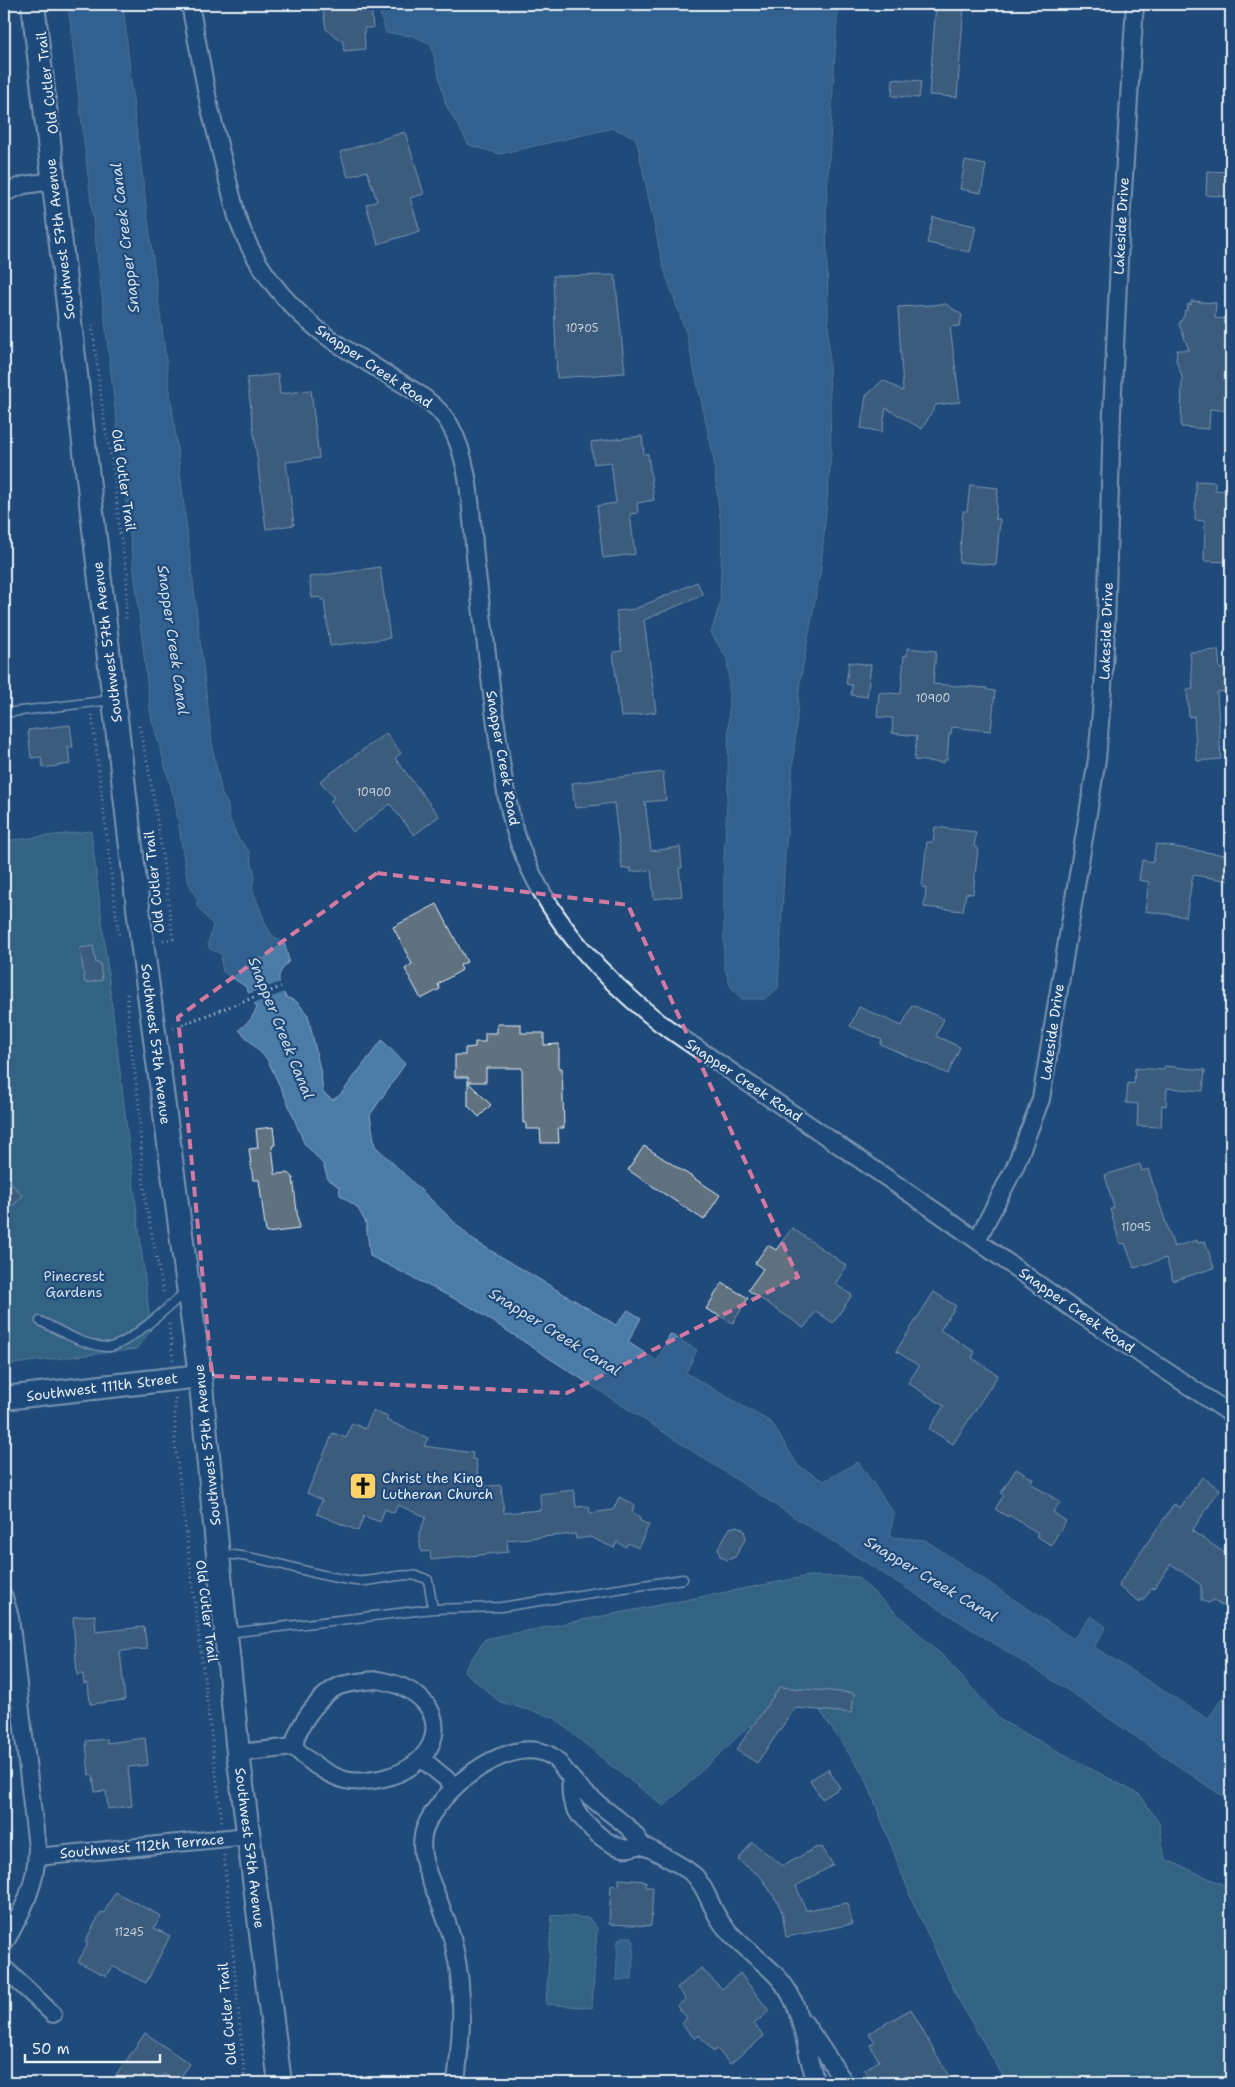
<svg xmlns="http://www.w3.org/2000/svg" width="1235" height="2087" font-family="'Shantell Sans',sans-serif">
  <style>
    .green { fill: #4b808d; stroke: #9ab8c2 }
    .water { fill: #4b7ba8; stroke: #8aaac8 }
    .pier { fill: #1f4a7a }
    .building { fill: #607280; stroke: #e8f1f8 }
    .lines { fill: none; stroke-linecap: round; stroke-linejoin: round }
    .lane-casing { stroke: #e8f1f8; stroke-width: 11 }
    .street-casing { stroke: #e8f1f8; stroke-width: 20 }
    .secondary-casing { stroke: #e8f1f8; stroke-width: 26 }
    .path { stroke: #e8f1f8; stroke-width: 3; stroke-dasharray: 1 4; stroke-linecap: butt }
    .lane { stroke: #1f4a7a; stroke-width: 8 }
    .street { stroke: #1f4a7a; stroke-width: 16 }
    .secondary { stroke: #1f4a7a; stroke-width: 22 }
    .marked { fill: none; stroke: #d37aa2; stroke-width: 4; stroke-dasharray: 10 6; stroke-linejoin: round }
    .labels { text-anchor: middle; stroke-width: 4.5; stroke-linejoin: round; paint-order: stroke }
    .number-label { font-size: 11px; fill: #c6d1da }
    .street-label { font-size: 14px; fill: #e8f1f8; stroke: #1f4a7a }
    .park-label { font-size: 14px; fill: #d0e0e8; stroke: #1f4a7a }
    .poi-label { font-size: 14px; fill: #e8f1f8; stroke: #1f4a7a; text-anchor: start }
    .water-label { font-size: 15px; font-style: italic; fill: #d0dfec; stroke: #1f4a7a }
  </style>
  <rect width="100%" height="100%" fill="#1f4a7a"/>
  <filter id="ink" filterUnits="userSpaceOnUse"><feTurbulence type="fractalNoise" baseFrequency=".02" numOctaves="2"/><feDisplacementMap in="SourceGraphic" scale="10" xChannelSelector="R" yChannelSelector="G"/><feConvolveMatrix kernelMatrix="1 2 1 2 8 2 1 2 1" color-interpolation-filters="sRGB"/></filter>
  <g filter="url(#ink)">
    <path class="green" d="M91,831L151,1330L136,1349L4,1365V841Z
      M809,1576L857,1577L946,1659L1000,1720L1140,1795L1159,1823L1165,1859L1231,1888V2083H1007L957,1997L912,1900L866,1779L814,1702L749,1726L664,1806L608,1763L553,1717L500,1702L464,1671L485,1639Z
      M552,1915L589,1918L597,1928L592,2008L546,2004Z"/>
    <path class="water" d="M68,4H123L135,119L175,430L213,751L222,794L228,805L229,818L238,838L249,851L255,876L252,888L266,925L271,934L285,945L289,961C275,977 277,979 286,997L297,1002L308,1015L321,1074L323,1093L333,1100L341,1094L382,1040L405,1064L370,1115L375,1146L473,1240L616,1325L628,1310L641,1318L628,1342L657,1361L670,1334L697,1350L686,1373L772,1423L798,1466L824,1481L858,1462L894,1513L890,1537L925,1540L1073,1639L1091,1616L1106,1627L1094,1647L1208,1719L1231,1685V1802L1063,1687L791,1515L469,1306L370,1256L366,1223L357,1207L340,1195L339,1187L328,1179L323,1164L304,1143L287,1101L267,1059L239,1030L251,1019L257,1008L245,986L223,972L221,961L222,954L210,949L208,944L213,925L196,905L198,901L187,879L175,801L151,716Z
      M377,4H840L837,19L826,211L831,454L821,568L800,682L785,855L778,988L764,999H742L731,987L724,966V860L728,786L729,683L727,659L711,633L720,603L722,536L713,454L686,333L663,266L636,138L613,128L500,154L469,145L446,105L431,44L414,36L386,33Z
      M621,1937H632V1940L634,1941L632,1980H616L618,1940H620Z"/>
    <path class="pier" d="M281,982L285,992L252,1004L248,994Z"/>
    <path class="building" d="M322,4H371L373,28H364L365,49L344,51L343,42L326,29Z
      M936,4H964L957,97L929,95Z
      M893,79L921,81L919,98L892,96Z
      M405,132L424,194L410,198L420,231L378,244L366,205L377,201L367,171L348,177L340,152Z
      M965,161L986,165L981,193L960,189Z
      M1207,171L1231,172V197L1206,195Z
      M933,217L976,226L970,252L927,243Z
      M615,275L625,373L557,378L553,276Z
      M1191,301L1216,303L1215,318L1231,319V411L1210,409L1209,429L1181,427L1182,377L1176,360L1177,350H1189L1179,324L1184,316L1185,310H1187L1188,304L1191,305Z
      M946,304L962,315L960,326L950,327L960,402L936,405L922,429L886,408L882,432L861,428L866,396L883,380L903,391L898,307Z
      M278,374L280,394L311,390L319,458L286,462L294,525L266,529L247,378Z
      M642,436L644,454H648L654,500L637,503L638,513L630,514L635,554L603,558L597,506L616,503L611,462L594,464L591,442Z
      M1196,481L1215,482V490L1229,491L1228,496H1231V562L1204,561L1205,521L1195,520Z
      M970,485L998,488L995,519H1000L996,565L959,562L963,511H967Z
      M380,567L390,638L330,646L324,599L321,600V597L312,598L309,577Z
      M697,582L703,595L644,620L656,712L621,717L613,652L622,651L616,611L635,609Z
      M907,648L936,651L933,684L987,688V690L995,691L991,731L952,727L951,734H949L947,760H944V763L914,760L917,736L892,733L893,718L877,717L879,692L901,694L904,655L907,656Z
      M1218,650L1220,669H1231V691L1217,692L1221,759L1197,761L1194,716L1189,717L1187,689H1193L1190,652Z
      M849,662L871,665L867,697L851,695L852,685L846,684Z
      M70,725L73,747H68L70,764L43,768L41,757L31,758L28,730Z
      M386,733L401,753L395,758L439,816L414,835L390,804L353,832L330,801L334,798L320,781Z
      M663,772L666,800L645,802L651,851L680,847L682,868H679L682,896L654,899L651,870L631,872V868L622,869L614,803L575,808L572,783Z
      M935,827L976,832L974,847L978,848L973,894L966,893L963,911L924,907L926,888L922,887L927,842H933Z
      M1156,844L1231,856V881L1193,875L1186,917L1145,911L1149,882L1139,880L1142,860L1153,862Z
      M437,904L467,962L460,965L462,970L438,984L440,989L421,999L405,969L412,964L393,927Z
      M93,946L96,963H100L102,980L85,983L80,948Z
      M912,1005L944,1019L936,1036L960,1047L948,1074L880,1044L882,1040L850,1026L859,1007L902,1026Z
      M497,1024H521V1033H544V1045L559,1044V1068H562L564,1128H558L559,1143H541L540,1129H526V1123H523L522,1068H486V1082H468V1077H455V1055H465V1048L475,1047V1042H485V1033H497Z
      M1165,1066L1205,1070L1203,1091L1167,1088L1166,1106L1162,1105L1161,1127L1137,1126L1138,1104L1126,1103L1128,1083L1134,1084L1135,1068L1163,1070Z
      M468,1082L491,1105L479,1117L468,1106Z
      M273,1127L275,1145L272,1146L275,1174L288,1173L293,1177L299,1229L266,1233L259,1180H253L249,1149L258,1148L256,1129Z
      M644,1146L720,1195L704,1220L628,1170Z
      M1140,1164L1142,1171L1148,1169L1174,1247L1197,1240L1198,1243L1205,1241L1214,1268L1173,1281L1166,1258L1134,1268L1125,1243L1120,1244L1110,1209L1114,1208L1105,1175Z
      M4,1176L23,1196L4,1214Z
      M792,1228L847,1266L835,1284L852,1295L833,1323L816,1311L804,1328L748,1290L763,1269L755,1263L768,1245L776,1250Z
      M722,1283L748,1298L733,1323L706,1309Z
      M934,1292L956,1306L940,1330L975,1352L972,1358L998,1375L953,1444L929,1429L944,1406L908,1383L919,1366L896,1351Z
      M373,1411L388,1417L386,1420L428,1438L424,1446L473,1453L472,1459L476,1460L479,1487L501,1485L504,1513L541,1510L540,1494L574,1490L576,1507L589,1506L590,1513L613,1510L619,1497L634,1505L632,1512L640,1517L639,1520L649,1525L638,1548L628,1543L626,1547L617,1542L614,1548L590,1537L576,1539L575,1534L507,1540L508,1552L431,1560L430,1551L421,1552L419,1533L426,1517L398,1505L394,1513L385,1509L380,1522L364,1516L358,1531L317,1514L322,1500L307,1493L333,1433L346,1438L352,1423L365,1429Z
      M1016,1469L1033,1479L1030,1483L1060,1502L1053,1512L1066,1521L1051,1545L1036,1536L1038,1533L1009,1515L1008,1517L995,1509L1004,1495L1001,1493Z
      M1202,1477L1220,1489L1192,1531L1231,1557V1594L1223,1606L1214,1600L1208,1603L1201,1600V1585L1171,1564L1154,1589L1152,1587L1143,1601L1141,1599L1140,1602L1119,1587L1120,1585L1119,1584L1174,1504L1180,1508Z
      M737,1526L744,1530L746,1538L735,1557L727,1560L720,1556L718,1548L730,1528Z
      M95,1615L96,1632L144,1627L147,1649L120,1651L125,1700L90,1704L88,1683L84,1684L83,1674L77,1675L73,1617Z
      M780,1687L854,1693L852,1713L795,1708L757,1763L736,1750Z
      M145,1738L148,1765L128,1767L132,1806L108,1809L106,1791L95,1792L93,1775H89L86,1741L107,1739V1743Z
      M828,1769L840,1788L822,1799L810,1780Z
      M752,1842L783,1866L817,1847L819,1848L822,1847L833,1865L796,1886L806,1910L848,1903L852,1924L786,1937L782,1912L778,1903L761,1877L738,1860Z
      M619,1879L646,1881V1887H653L651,1926L609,1924L611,1885L619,1886Z
      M115,1892L161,1916L154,1928L170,1936L146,1983L112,1966L106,1976L78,1962L88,1944L85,1942L101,1912L104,1913Z
      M701,1968L722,1989L740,1973L769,2011L754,2024L764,2036L730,2064L717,2049L714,2052L699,2035L695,2039L681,2023L687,2018L677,2006L686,1999L677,1988Z
      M911,2009L929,2042L953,2083H872L864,2070L879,2061L870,2045L875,2042L869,2033Z
      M145,2033L190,2064L177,2082L164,2074L158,2083H111Z"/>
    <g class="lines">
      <g class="lane-casing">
        <path id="lane" d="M4,713L112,700
          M40,1321C61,1331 84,1346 108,1347C124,1348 172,1304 185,1292
          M221,1554C267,1556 310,1576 356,1581C379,1583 407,1568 428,1580L433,1609
          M228,1633L433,1609L501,1607L683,1579"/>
      </g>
      <g class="street-casing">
        <path id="street" d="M190,4L209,105L237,217C253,263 283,302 321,332C341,348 365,360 386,374C408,387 436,401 450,425C472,464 471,522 476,566C482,614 488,662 494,710C501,759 505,811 524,856C553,925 603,978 660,1023L941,1215L1080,1314L1231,1414
          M4,193L24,185L53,181
          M977,1240L1015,1167L1041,1099L1097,759L1103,688L1106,629L1112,413L1120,239L1135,4
          M4,1597L10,1617L37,1848C37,1884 22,1913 4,1944
          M378,1680C456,1693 450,1764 380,1779C368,1781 357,1783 345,1780C325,1774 309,1762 294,1747C296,1727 320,1694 339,1686C350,1682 366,1681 378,1680Z
          M238,1753L294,1747
          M422,1759L455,1786
          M570,1778C571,1785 570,1794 572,1801C578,1819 605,1845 623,1848C629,1850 636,1845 642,1846C651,1848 688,1869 695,1876C707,1889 711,1908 721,1922C741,1951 778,1966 793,2000C805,2026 805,2056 817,2083
          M37,1857L248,1836
          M4,1968L53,2014
          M804,2022L845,2083
          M456,2083C461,2039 465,1995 455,1951C452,1934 445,1917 439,1901C430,1878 416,1853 425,1828C439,1791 503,1738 545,1753C559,1758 563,1770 572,1779C578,1787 586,1794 594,1800C610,1815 633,1826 642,1846"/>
      </g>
      <g class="secondary-casing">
        <path id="secondary" d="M33,4L142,942L200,1376L238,1753L280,2083
          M4,1398L200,1376"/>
      </g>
      <path class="path" d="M92,325L105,428L114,472L119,528L127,573L126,619
        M92,715L119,937
        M139,726C156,797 164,867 173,939L162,940
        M127,994L129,1030L139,1105L142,1165L146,1204L164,1295
        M173,1028L281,987
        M169,1324L173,1360
        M175,1398V1444L222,1822
        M224,1855L245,2083"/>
      <use href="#lane" class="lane"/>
      <use href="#street" class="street"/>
      <use href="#secondary" class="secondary"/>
    </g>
  </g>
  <path d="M0 0H1235V2087H0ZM377,873L628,905L798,1277L567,1393L212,1376L178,1017Z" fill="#1f4a7a" fill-opacity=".55" fill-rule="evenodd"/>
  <path class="marked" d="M377,873L628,905L798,1277L567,1393L212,1376L178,1017Z"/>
  <defs>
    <g id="church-square" transform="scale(1.4375)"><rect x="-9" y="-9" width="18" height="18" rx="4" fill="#ffd166" stroke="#1f4a7a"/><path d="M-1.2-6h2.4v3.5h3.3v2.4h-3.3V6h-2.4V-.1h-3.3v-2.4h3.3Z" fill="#111"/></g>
  </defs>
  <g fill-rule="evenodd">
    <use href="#church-square" x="363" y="1486"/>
  </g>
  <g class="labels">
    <g class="number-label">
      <text x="582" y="332">10705</text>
      <text x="933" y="702">10900</text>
      <text x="374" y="796">10900</text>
      <text x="1136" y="1231">11095</text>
      <text x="129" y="1936">11245</text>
    </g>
    <g class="street-label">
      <text transform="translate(47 83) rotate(-97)" y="5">Old Cutler Trail</text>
      <text transform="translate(1121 226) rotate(-87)" y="5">Lakeside Drive</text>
      <text transform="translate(60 239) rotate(-97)" y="5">Southwest 57th Avenue</text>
      <text transform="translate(374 366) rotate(34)" y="5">Snapper Creek Road</text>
      <text transform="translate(124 480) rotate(82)" y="5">Old Cutler Trail</text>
      <text transform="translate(1106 631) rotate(-88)" y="5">Lakeside Drive</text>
      <text transform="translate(107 642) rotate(-97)" y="5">Southwest 57th Avenue</text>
      <text transform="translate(503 758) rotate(80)" y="5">Snapper Creek Road</text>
      <text transform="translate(154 882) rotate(-96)" y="5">Old Cutler Trail</text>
      <text transform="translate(1052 1032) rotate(-82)" y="5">Lakeside Drive</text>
      <text transform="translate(156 1044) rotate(83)" y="5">Southwest 57th Avenue</text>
      <text transform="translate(744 1080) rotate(34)" y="5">Snapper Creek Road</text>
      <text transform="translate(1077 1310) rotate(35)" y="5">Snapper Creek Road</text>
      <text transform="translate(102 1387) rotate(-7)" y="5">Southwest 111th Street</text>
      <text transform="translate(207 1445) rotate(-96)" y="5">Southwest 57th Avenue</text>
      <text transform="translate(207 1611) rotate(83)" y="5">Old Cutler Trail</text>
      <text transform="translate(142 1846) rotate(-5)" y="5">Southwest 112th Terrace</text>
      <text transform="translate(250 1848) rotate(83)" y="5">Southwest 57th Avenue</text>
      <text transform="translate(227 2014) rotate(-95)" y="5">Old Cutler Trail</text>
    </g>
    <g class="park-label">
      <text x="74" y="1281">Pinecrest<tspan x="74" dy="16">Gardens</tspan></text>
    </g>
    <g class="poi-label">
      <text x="382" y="1483">Christ the King<tspan x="382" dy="16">Lutheran Church</tspan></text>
    </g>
    <g class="water-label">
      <text transform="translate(125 238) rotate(-97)" y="5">Snapper Creek Canal</text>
      <text transform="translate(173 640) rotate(82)" y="5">Snapper Creek Canal</text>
      <text transform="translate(281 1028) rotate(68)" y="5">Snapper Creek Canal</text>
      <text transform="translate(555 1332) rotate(32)" y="5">Snapper Creek Canal</text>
      <text transform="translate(931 1579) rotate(31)" y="5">Snapper Creek Canal</text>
    </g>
  </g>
  <rect width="1235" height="2087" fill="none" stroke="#1f4a7a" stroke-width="20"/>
  <rect x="10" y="10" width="1215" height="2067" fill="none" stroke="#e8f1f8" stroke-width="2" filter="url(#ink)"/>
  <path d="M25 2054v8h135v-8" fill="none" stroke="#e8f1f8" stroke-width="2.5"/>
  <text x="32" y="2054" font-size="15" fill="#e8f1f8" stroke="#1f4a7a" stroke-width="4" paint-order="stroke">50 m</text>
</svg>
